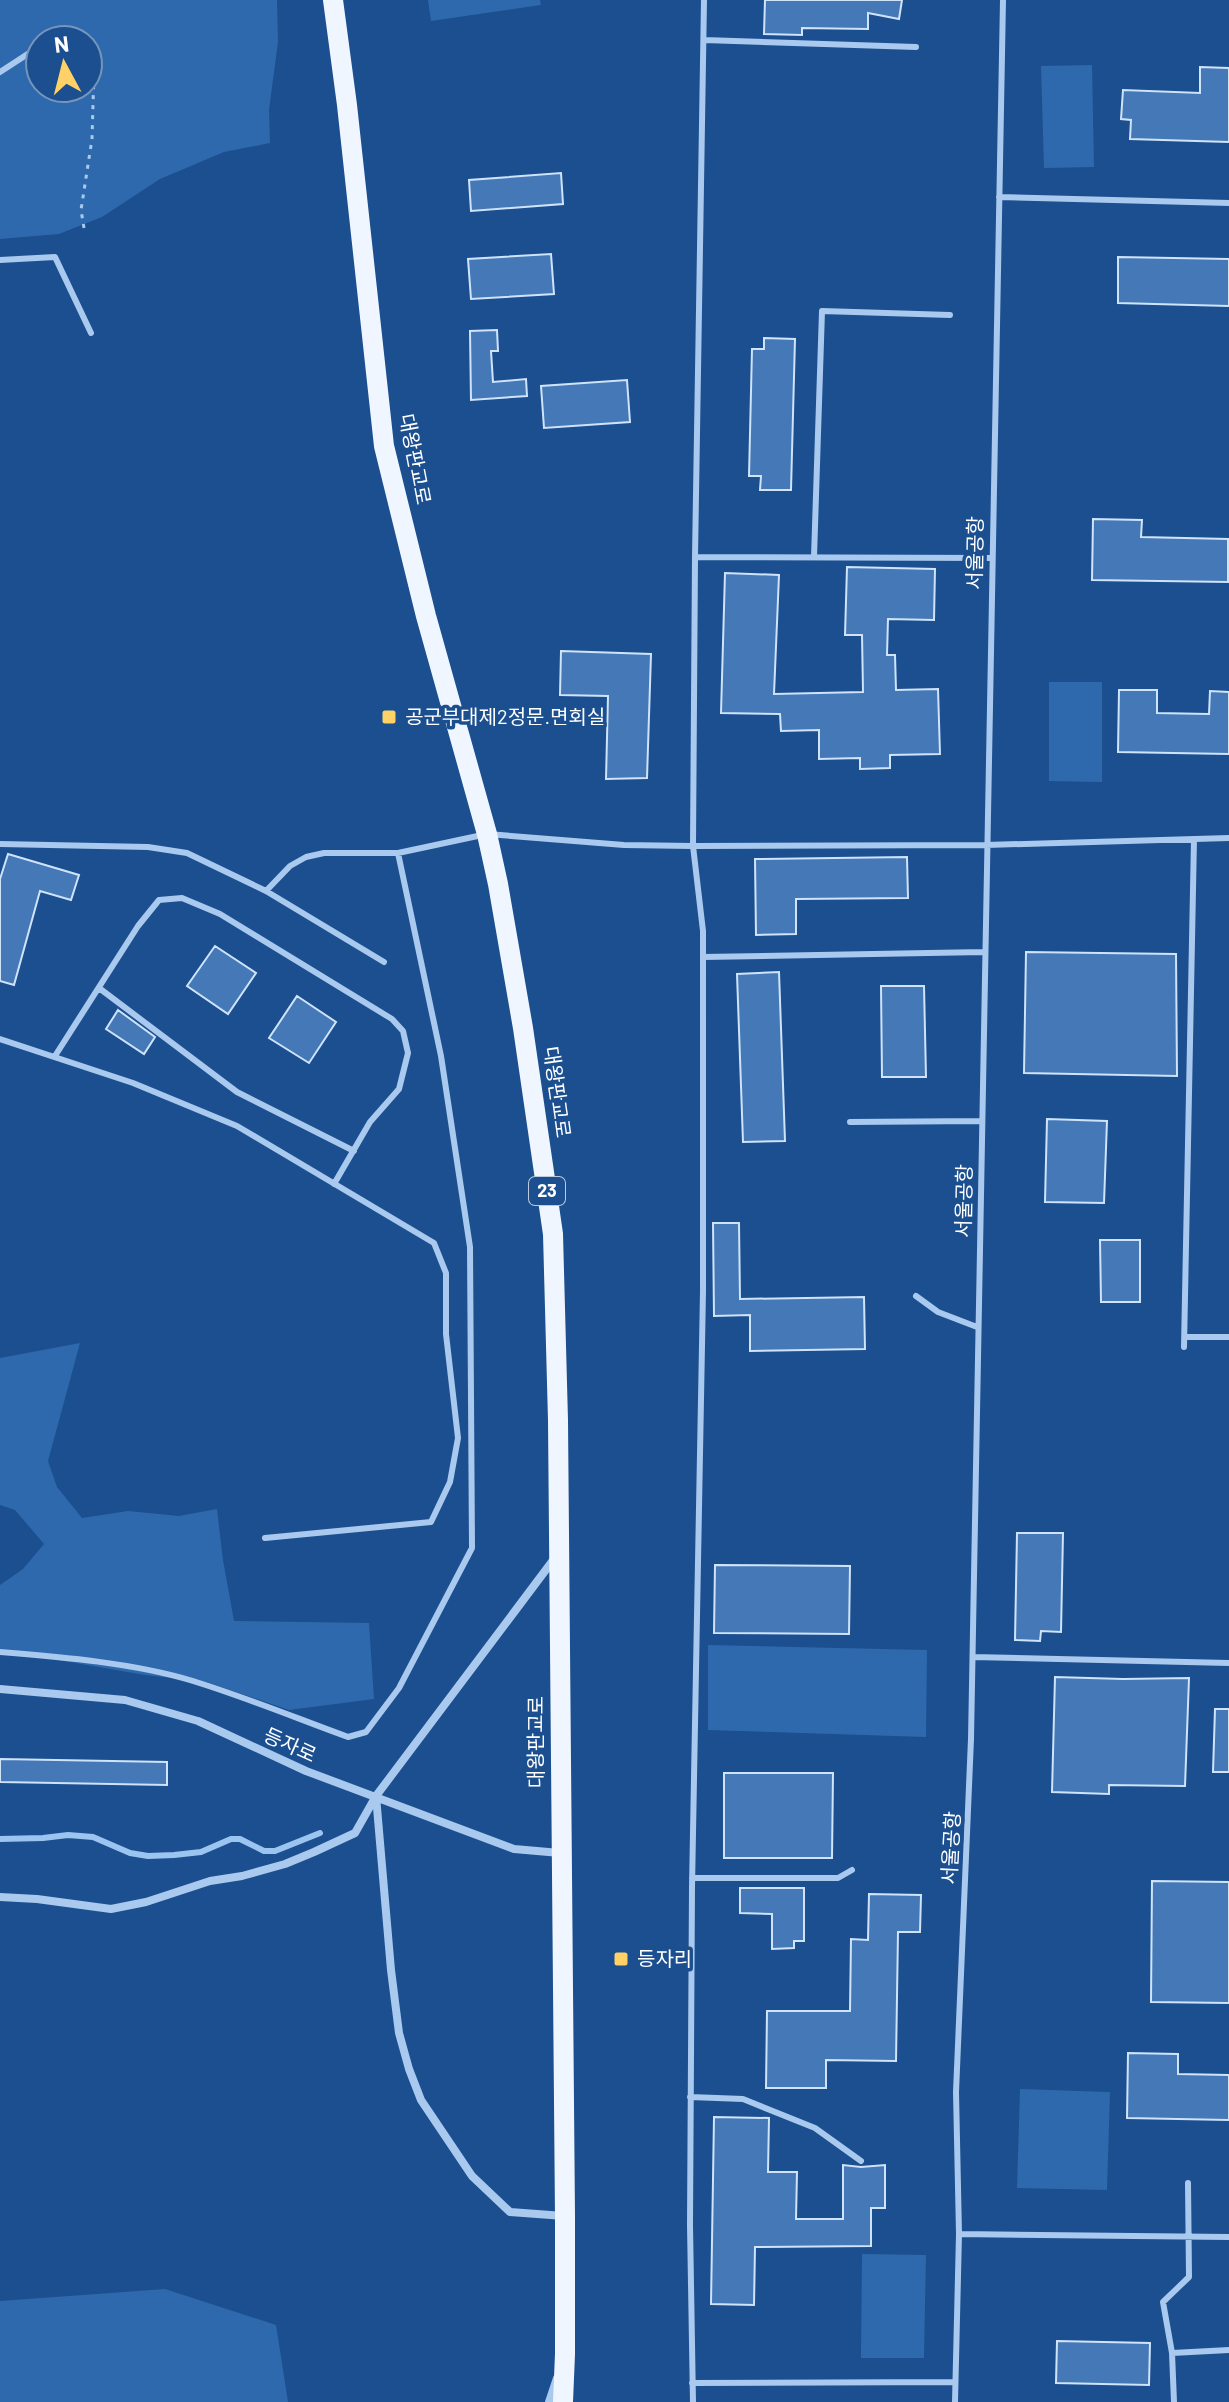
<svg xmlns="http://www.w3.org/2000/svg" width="1229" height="2402" font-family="Barlow,'Noto Sans KR',sans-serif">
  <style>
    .green { fill: #2e69ad; fill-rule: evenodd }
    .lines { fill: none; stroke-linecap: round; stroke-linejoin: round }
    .stream { stroke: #9cc4f0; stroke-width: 6 }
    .building { fill: #4478b7; stroke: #cfe3fa; stroke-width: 2 }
    .path { stroke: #a9c9ee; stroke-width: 3; stroke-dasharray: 4 6; stroke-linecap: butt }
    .service { stroke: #a9c9ee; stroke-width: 6 }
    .minor { stroke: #a9c9ee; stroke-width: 8 }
    .primary { stroke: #f0f6ff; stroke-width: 20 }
    .poi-dot { fill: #ffd166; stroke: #1b4f8f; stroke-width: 3 }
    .labels { text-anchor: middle; stroke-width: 7; stroke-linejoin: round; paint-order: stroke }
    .shield { fill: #1b4f8f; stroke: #bbcadd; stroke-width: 2 }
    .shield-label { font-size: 18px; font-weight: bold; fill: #fff }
    .street-label { font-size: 20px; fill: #fff; stroke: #1b4f8f }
    .poi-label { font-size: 20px; fill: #fff; stroke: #1b4f8f; text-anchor: start }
  </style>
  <rect width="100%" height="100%" fill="#1b4f8f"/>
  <path class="green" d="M0,0H277L278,42L269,110L270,143L224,152L160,179L102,217L59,234L0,239ZM40,40H88V88H40Z
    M428,0H540L541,5L431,21Z
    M1092,65L1094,167L1044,168L1041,66Z
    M1049,682H1102V782L1049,781Z
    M80,1343L48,1461L57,1487L82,1518L128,1511L179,1516L217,1509L223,1560L234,1621L369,1623L374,1699L289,1710L207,1682L145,1675L0,1650V1585L23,1569L44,1544L15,1510L0,1505V1358Z
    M708,1645L927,1650L926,1737L708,1730Z
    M1020,2089L1110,2092L1107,2190L1017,2188Z
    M862,2254L926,2255L924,2358H861Z
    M165,2289L276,2325L288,2402H0V2301Z"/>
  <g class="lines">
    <path class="stream" d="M0,1839L43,1838L68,1835L93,1837L130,1853L148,1856L174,1855L201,1852L231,1839H240L264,1851H275L320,1833"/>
  </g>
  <path class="building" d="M765,0H902L899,19L868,13V29L802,28V35L764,34Z
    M1200,67L1229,68V142L1130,139L1131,120L1121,119L1123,90L1200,93Z
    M561,173L563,204L471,211L469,180Z
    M551,254L554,294L471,299L468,259Z
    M1118,257L1229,259V306L1118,303Z
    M497,330L498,351H491L493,382L526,379L527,396L471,400L470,331Z
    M764,338L795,339L791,490H760L761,476H749L752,349H764Z
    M627,380L630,422L544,428L541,386Z
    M1093,519L1142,520L1141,537L1228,539V582L1092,580Z
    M847,567L935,569L934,620L888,619L887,655H895L896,690L938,689L940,754L890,755V768L860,769V758L819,759V730L781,731L780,714L721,713L725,573L779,575L774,694L863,692L862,635H845Z
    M561,651L651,654L647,778L606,779L608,696L560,695Z
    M1119,690H1157V713L1209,714L1210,691L1229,692V754L1118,752Z
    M8,854L79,875L71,900L40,891L14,985L0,981V879Z
    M907,857L908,898L796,899V934L756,935L755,859Z
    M215,946L256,973L228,1014L187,986Z
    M1026,952L1176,954L1177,1076L1024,1073Z
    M779,972L785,1141L743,1142L737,974Z
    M881,986H924L926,1077H882Z
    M297,996L336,1022L309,1063L269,1038Z
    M118,1010L155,1037L144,1054L106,1029Z
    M1047,1119L1107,1121L1104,1203L1045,1202Z
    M713,1223H739L740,1299L864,1297L865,1349L750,1351V1315L714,1316Z
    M1100,1240H1140V1302H1101Z
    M1017,1533H1063L1061,1632L1041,1631L1040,1641L1015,1640Z
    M715,1565L850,1566L849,1634L714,1633Z
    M1055,1677L1123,1679L1189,1678L1185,1786L1109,1785V1794L1052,1792Z
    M1215,1709H1229V1772H1213Z
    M0,1759L167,1762V1785L0,1782Z
    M724,1773H833L832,1858H724Z
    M1152,1881L1229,1882V2003L1151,2002Z
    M740,1888H804V1941H794V1948L772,1949V1914L740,1913Z
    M869,1894L921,1895L920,1932H898L896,2061L826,2060V2088H766L767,2011H850L851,1939L868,1940Z
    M1128,2053L1178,2054V2074L1229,2075V2120L1127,2118Z
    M714,2117L769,2118L768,2172H797L796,2219H843V2165L861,2167L885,2165V2208H871V2246L755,2247L754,2305L711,2304Z
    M1057,2341L1150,2343L1149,2385L1056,2383Z"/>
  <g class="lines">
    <path class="path" d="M84,228L81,210L92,139L94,70"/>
    <path class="service" d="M63,40L86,36
      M704,40L916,47
      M0,72L40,46
      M999,197L1229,203
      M0,260L55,257L91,333
      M695,557L991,558
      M814,557L822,311L950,315
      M0,844L148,847L187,853L266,891L384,962
      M266,891L290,866L306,857L324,853H398L487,834L624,845L693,846L986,845L1229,838
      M703,957L984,952
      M99,988L237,1092L354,1151
      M0,1039L133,1083L237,1126L434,1243L446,1273V1334L458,1438L450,1482L431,1522L265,1538
      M55,1056L138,926L159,900L182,898L220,914L392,1019L403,1031L408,1053L399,1089L370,1122L334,1184
      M850,1122L981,1121
      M916,1296L938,1312L977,1327
      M1185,1337H1229
      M1184,1347L1194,839
      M0,1652C62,1657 134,1663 193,1681C245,1697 296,1718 348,1737L366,1732L399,1688L472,1548L470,1247L441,1056L398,853
      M973,1657L1229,1663
      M692,1878H838L852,1870
      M690,2097L743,2099L815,2128L861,2161
      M959,2234L1229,2237
      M1172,2353L1229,2350
      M692,2383L955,2382
      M693,2402L690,2225L692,1887L703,1291V931L693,846L695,557L704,0
      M955,2402L959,2234L956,2092L971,1739L1003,0
      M1174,2402L1172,2353L1163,2302L1189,2277L1188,2183"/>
    <path class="minor" d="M0,1689L125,1700L198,1721L306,1771L514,1849L560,1853
      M376,1796L391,1970L399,2033L409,2069L421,2100L472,2176L510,2212L564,2216
      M0,1897L37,1899L111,1909L146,1902L210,1881L242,1876L285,1864L314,1852L355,1833L376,1796L554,1559
      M549,2402L557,2378"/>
    <path class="primary" d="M333,0L347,105L384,446L426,616L487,834L498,884L523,1028L553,1234L558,1420L565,2216V2354L563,2402"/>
  </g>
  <g class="poi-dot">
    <rect x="381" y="709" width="16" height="16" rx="4"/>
    <rect x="613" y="1951" width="16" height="16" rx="4"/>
  </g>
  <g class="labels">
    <rect class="shield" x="529" y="1177" width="36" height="28" rx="6"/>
    <g class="shield-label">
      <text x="547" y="1197">23</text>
    </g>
    <g class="street-label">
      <text transform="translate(415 459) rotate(79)" y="7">대왕판교로</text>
      <text transform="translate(975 553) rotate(-89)" y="7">서울공항</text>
      <text transform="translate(557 1092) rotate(82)" y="7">대왕판교로</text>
      <text transform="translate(964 1201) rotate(-89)" y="7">서울공항</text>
      <text transform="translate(536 1742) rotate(-90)" y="7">대왕판교로</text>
      <text transform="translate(290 1745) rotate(24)" y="7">등자로</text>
      <text transform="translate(951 1848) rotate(-87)" y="7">서울공항</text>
    </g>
    <g class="poi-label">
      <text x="405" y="724">공군부대제2정문.면회실</text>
      <text x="637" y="1966">등자리</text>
    </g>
  </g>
  <g transform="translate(64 64) rotate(353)"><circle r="38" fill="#1b4f8f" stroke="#7695bc" stroke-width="2"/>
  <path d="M0-6L14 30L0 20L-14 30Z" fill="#ffd166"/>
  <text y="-12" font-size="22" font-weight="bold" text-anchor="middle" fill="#ffffff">N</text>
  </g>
</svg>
